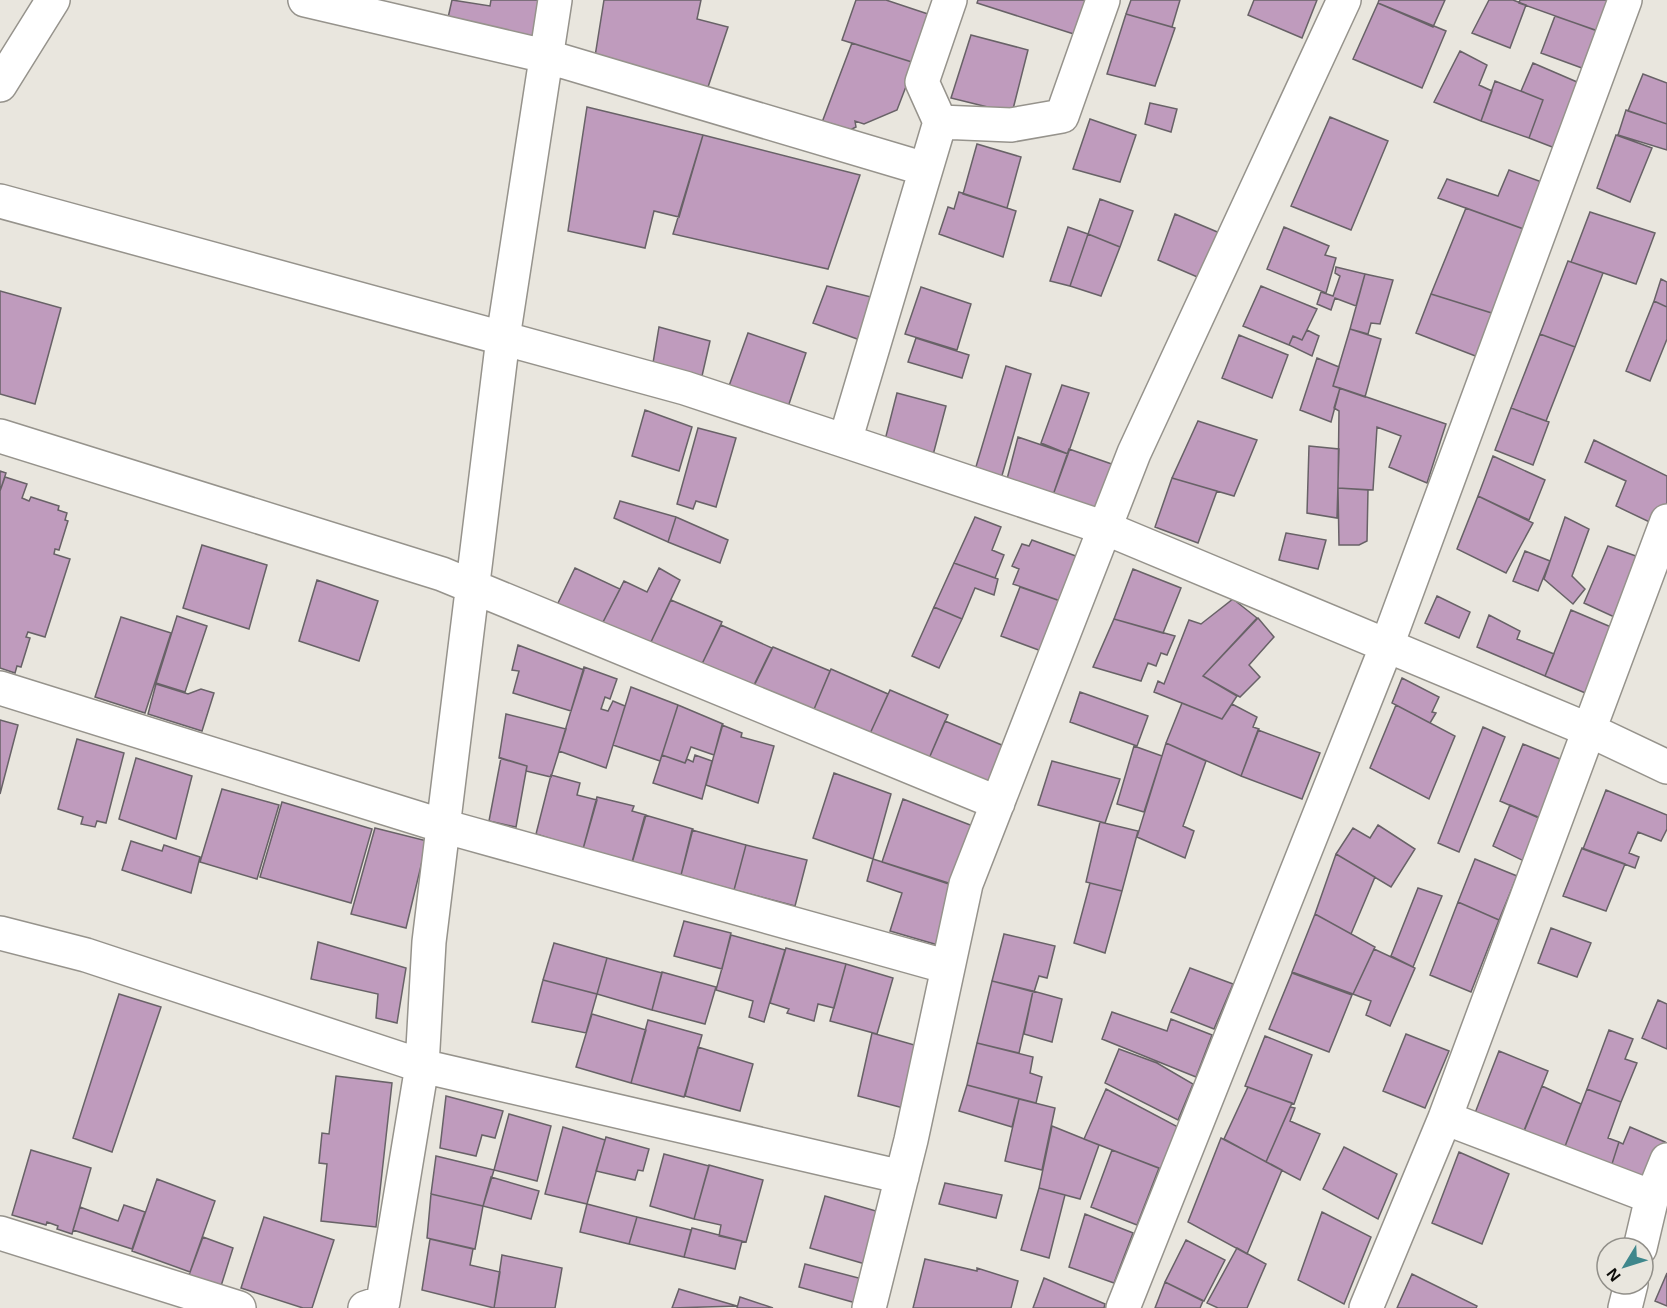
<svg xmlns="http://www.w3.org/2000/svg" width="1667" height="1308" font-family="Arial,sans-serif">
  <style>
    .building { fill: #bf9bbd; stroke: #686267; stroke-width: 1.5 }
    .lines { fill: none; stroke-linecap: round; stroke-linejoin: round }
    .minor-casing { stroke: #96938c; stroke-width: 36 }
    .tertiary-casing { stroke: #96938c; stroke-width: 36 }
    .minor { stroke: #fff; stroke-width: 33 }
    .tertiary { stroke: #fff; stroke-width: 33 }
  </style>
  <rect width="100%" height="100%" fill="#e9e6de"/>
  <path class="building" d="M452,0L490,6L491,0H545L536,52L445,31Z
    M604,0H701L697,19L728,27L705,96L593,69Z
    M856,0H886L931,15L915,63L842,40Z
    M978,0H1091L1080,36L977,3Z
    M1131,0H1180L1172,27L1126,14Z
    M1254,0H1317L1302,38L1248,15Z
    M1379,0H1445L1433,27L1378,3Z
    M1489,0H1513L1526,5L1510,48L1472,33Z
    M1520,0H1616L1603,33L1519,3Z
    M1378,3L1446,31L1422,88L1353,59Z
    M1126,14L1175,28L1155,86L1107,74Z
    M1555,16L1601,32L1590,71L1541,53Z
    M971,35L1028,50L1012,113L951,98Z
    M852,43L915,63L897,110L864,124L855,121L856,127L848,131L821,125Z
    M1460,51L1487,65L1479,85L1492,91L1481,121L1434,102Z
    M1533,63L1584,85L1560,150L1529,138L1543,100L1521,91Z
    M1643,74L1667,83V124L1628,111Z
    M1495,81L1543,100L1529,138L1481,121Z
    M1150,103L1177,109L1171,132L1145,124Z
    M587,107L703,135L679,217L654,211L645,248L568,231Z
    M1626,110L1667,124V150L1618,135Z
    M1330,117L1388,141L1351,230L1291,206Z
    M1090,119L1136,135L1120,182L1073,169Z
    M703,135L860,175L828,269L673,234Z
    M1616,135L1652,148L1630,202L1597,188Z
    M977,144L1021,157L1007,208L963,194Z
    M1509,170L1547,184L1529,231L1438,198L1447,179L1498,196Z
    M959,192L1016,211L1003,257L939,234L948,207L954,209Z
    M1100,199L1133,211L1120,247L1088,234Z
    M1466,208L1529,231L1495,314L1431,294Z
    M1590,212L1655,233L1636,284L1571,262Z
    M1175,214L1222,234L1202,279L1158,260Z
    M1068,227L1088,234L1070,286L1050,281Z
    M1284,227L1329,246L1325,255L1336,258L1326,293L1267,269Z
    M1088,234L1120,247L1101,296L1070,286Z
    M1568,261L1603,273L1575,347L1540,334Z
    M1336,267L1365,274L1356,306L1335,298L1331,310L1317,304L1321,292L1333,296L1340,276L1335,273Z
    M1365,274L1393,280L1380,324L1371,323L1368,334L1350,329Z
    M1661,279L1667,282V307L1654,301Z
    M827,286L875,298L860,340L813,323Z
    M1261,286L1317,309L1302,340L1293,336L1289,345L1243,326Z
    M921,287L971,304L957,350L905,334Z
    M0,291L61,308L35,404L0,394Z
    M1431,294L1495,314L1478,357L1416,333Z
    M1654,301L1667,307V339L1650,381L1626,371Z
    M659,327L710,341L702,376L653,363Z
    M1350,329L1381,339L1365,397L1333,386Z
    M1307,330L1319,336L1312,356L1289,345L1293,336L1302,340Z
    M748,333L806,353L788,407L729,386Z
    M1540,334L1575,347L1546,421L1511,408Z
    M1239,335L1288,355L1272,398L1222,378Z
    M916,338L969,355L962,378L908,362Z
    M1317,358L1339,367L1333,386L1340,388L1331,422L1300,410Z
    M1006,366L1031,374L1001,479L975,470Z
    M1062,385L1089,393L1068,454L1041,443Z
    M1340,388L1446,424L1427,483L1389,467L1401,436L1377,427L1373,490L1338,488L1339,411L1334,408Z
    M897,393L946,406L933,455L885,440Z
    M1511,408L1549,422L1533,465L1495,450Z
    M645,410L692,427L679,471L632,456Z
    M1198,421L1257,440L1234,496L1172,478Z
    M698,428L736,438L716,507L696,501L693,509L677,504Z
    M1018,437L1068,454L1053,495L1007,479Z
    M1594,440L1667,476V511L1660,527L1616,506L1626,481L1585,462Z
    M1309,446L1339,449L1337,518L1307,513Z
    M1069,449L1123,468L1106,512L1053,495Z
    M1493,456L1545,480L1529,520L1478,496Z
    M0,471L6,473L0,491Z
    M5,477L27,484L22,498L29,501L31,497L59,506L58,510L67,513L65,520L68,521L59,550L55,549L54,554L70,559L45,637L28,632L26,637L30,638L21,667L17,666L15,673L0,668V491Z
    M1172,478L1217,491L1198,543L1155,527Z
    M1338,488L1368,490L1367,541L1359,545H1339Z
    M1478,496L1533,523L1506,573L1457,549Z
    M620,501L676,517L668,542L614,518Z
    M676,517L728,540L720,563L668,542Z
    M975,517L1001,527L992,550L1004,555L995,578L954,563Z
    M1565,517L1589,529L1572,576L1585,589L1573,604L1544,579Z
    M1286,533L1326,540L1318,569L1279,560Z
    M1032,540L1084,559L1066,603L1013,584L1019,569L1012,566L1022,544L1029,546Z
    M202,545L267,565L249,629L183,608Z
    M1608,546L1647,560L1623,621L1584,603Z
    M1525,551L1550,561L1538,591L1513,581Z
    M954,563L998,579L994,595L975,588L962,619L934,607Z
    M575,568L620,589L602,624L557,605Z
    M659,568L680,580L650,644L602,624L624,581L647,592Z
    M1133,569L1181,588L1163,633L1114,619Z
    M317,580L378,601L359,661L299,641Z
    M1020,587L1066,603L1044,652L1001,636Z
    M1437,596L1470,612L1459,638L1425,623Z
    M1233,599L1257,618L1203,676L1237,696L1222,719L1154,692L1158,681L1164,684L1189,620L1201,624Z
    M671,600L722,622L701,666L650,644Z
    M934,607L962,619L939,668L912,656Z
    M1571,610L1618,630L1590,695L1545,676Z
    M1489,615L1520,631L1517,639L1554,654L1545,676L1477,647Z
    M177,616L207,626L185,692L156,683Z
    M121,617L171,633L145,713L95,697Z
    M1258,618L1274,637L1249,665L1260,677L1240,697L1203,676Z
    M1114,619L1175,636L1167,655L1161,653L1156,666L1148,663L1141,681L1093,667Z
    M721,625L772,648L752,689L701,666Z
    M518,645L584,670L571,711L513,693L519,671L512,670Z
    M773,647L830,671L812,714L753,688Z
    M584,667L617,679L610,699L605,697L601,709L608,711L613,701L625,706L606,768L559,751Z
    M831,669L888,694L868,738L812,714Z
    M1402,678L1439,697L1432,712L1436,713L1430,723L1392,703Z
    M156,684L188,694L201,689L214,693L202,731L148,714Z
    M631,687L678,705L660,761L613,745Z
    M890,690L948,715L927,763L868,738Z
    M1080,692L1148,716L1137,746L1070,722Z
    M1182,703L1222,719L1232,704L1257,717L1253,727L1259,729L1241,776L1166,743Z
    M678,705L723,724L714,755L691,747L685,763L662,755Z
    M1396,705L1455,736L1429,799L1370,768Z
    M506,714L566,729L551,777L526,771L527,766L499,758Z
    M0,720L18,725L0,794Z
    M945,721L1004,746L987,788L927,763Z
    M722,725L742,733L741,737L774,746L758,803L706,785Z
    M1483,727L1505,737L1459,852L1438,843Z
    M1258,730L1320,753L1302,799L1241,776Z
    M77,739L124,753L106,823L97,821L95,827L81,824L83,817L58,809Z
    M1166,743L1206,761L1183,826L1194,831L1185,858L1137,837Z
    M1523,744L1565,761L1541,819L1500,801Z
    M1134,746L1162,756L1144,812L1117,804Z
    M662,755L685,763L687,759L693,762L695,755L712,761L702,799L653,783Z
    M136,758L192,776L176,839L119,819Z
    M501,758L527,766L516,827L489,821Z
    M1052,761L1120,779L1105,823L1038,805Z
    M834,773L891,794L873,859L813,838Z
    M551,775L580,783L577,795L597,800L583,849L536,834Z
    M222,789L279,805L257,879L200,862Z
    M1606,790L1667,815V829L1661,841L1638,832L1629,853L1639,857L1635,868L1583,849Z
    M597,797L634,806L632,811L646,815L632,863L583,849Z
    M903,799L978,828L958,887L882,862Z
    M282,802L372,829L351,903L260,877Z
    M1510,805L1545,820L1526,862L1493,846Z
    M645,815L693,829L681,875L632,862Z
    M1100,822L1138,831L1122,891L1086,882Z
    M1378,825L1415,849L1391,887L1336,854L1353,828L1370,838Z
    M375,828L427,841L406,928L351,914Z
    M692,830L746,845L734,890L681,875Z
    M131,841L162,851L164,845L200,857L191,893L122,870Z
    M746,845L807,860L795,906L734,890Z
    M1582,848L1625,864L1606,911L1563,896Z
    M1336,854L1375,877L1351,934L1315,914Z
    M873,859L958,886L938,945L890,931L902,893L867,881Z
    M1475,859L1517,876L1499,920L1458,902Z
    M1090,883L1122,891L1105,953L1074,943Z
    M1418,888L1442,896L1413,967L1391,956Z
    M1458,902L1499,920L1471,992L1430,975Z
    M1315,914L1375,947L1353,994L1292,972Z
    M684,921L731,933L722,969L674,956Z
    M1551,928L1591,943L1577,977L1538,963Z
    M1004,934L1055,946L1047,978L1039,976L1034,992L992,981Z
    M731,935L785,950L764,1022L749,1017L753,1001L716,990Z
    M318,942L406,968L397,1023L376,1018L378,994L311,979Z
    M554,943L607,958L597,994L543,980Z
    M786,948L846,964L834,1008L818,1004L814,1021L787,1013L789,1009L770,1003Z
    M1374,949L1415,968L1390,1026L1366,1015L1371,1001L1353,994Z
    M607,958L662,973L652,1010L597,994Z
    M846,964L893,978L877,1034L830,1021Z
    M1190,968L1233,984L1214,1029L1171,1012Z
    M662,972L716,987L705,1024L652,1010Z
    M1292,973L1352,995L1329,1052L1269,1029Z
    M543,980L597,994L586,1033L532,1022Z
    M992,981L1033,991L1019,1053L977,1043Z
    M1033,991L1062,999L1052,1042L1024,1034Z
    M119,994L161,1007L112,1152L73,1138Z
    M1658,1000L1667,1004V1049L1642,1038Z
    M1112,1012L1167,1031L1171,1019L1212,1035L1196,1077L1102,1039Z
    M592,1014L646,1030L631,1083L576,1067Z
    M648,1020L702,1035L684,1097L631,1083Z
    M1609,1030L1633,1039L1625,1059L1637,1063L1621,1102L1587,1089Z
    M872,1033L925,1048L911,1110L858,1096Z
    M1406,1034L1449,1051L1425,1108L1383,1091Z
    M1265,1036L1312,1055L1294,1104L1245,1086Z
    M977,1043L1033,1057L1030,1073L1042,1077L1036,1103L967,1085Z
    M698,1047L753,1064L740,1111L685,1096Z
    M1119,1049L1157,1063L1193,1084L1178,1120L1105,1083Z
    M1499,1051L1548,1071L1523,1134L1475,1113Z
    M336,1076L392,1083L376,1227L321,1221L327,1164L319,1163L322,1133L329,1134Z
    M967,1085L1019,1099L1012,1127L959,1111Z
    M1542,1086L1581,1104L1564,1149L1523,1133Z
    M1248,1087L1292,1103L1266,1162L1224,1139Z
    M1106,1089L1178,1127L1161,1169L1084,1139Z
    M1587,1089L1621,1102L1608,1138L1619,1142L1611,1167L1564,1149Z
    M446,1096L503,1111L495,1138L482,1135L476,1156L440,1148Z
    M1019,1099L1055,1108L1042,1170L1005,1161Z
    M1290,1107L1295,1108L1290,1121L1320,1134L1300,1180L1266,1162Z
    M509,1114L551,1126L537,1181L494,1170Z
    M1052,1126L1099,1145L1080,1199L1039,1188Z
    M563,1127L605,1140L587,1204L545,1194Z
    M1630,1127L1665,1142L1650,1182L1611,1167L1619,1142L1623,1144Z
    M606,1137L649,1149L643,1171L638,1170L635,1180L596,1171Z
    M1221,1138L1282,1170L1247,1254L1188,1222Z
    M1344,1147L1397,1174L1378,1219L1323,1189Z
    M31,1150L91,1168L72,1234L57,1229L58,1226L47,1222L46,1225L12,1215Z
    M1112,1150L1159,1168L1137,1225L1091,1207Z
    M1459,1152L1509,1174L1482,1244L1432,1223Z
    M664,1154L709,1166L694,1219L650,1206Z
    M436,1156L494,1170L483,1206L431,1194Z
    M709,1165L763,1180L746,1242L719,1236L721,1225L694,1219Z
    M491,1177L539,1191L531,1219L483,1206Z
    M157,1179L215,1201L190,1272L132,1251Z
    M945,1183L1002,1195L996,1218L939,1204Z
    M1039,1188L1065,1195L1049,1258L1021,1250Z
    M431,1194L483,1206L475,1249L427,1238Z
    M825,1196L886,1214L872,1266L810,1248Z
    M587,1204L637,1217L629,1244L580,1232Z
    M124,1205L145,1212L132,1249L73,1230L80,1207L118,1221Z
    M1322,1212L1371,1237L1344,1304L1298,1280Z
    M1085,1214L1133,1233L1114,1283L1069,1267Z
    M264,1217L334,1240L312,1308H303L241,1288Z
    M637,1217L691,1230L684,1257L629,1244Z
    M692,1228L742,1241L735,1269L684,1257Z
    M203,1237L233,1248L221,1286L189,1275Z
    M430,1239L473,1249L470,1265L500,1272L494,1308L422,1290Z
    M1186,1240L1225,1260L1204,1301L1165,1282Z
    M1237,1248L1266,1264L1247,1308H1218L1207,1303Z
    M502,1255L562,1268L555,1308H494Z
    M925,1259L977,1271V1268L1018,1281L1011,1308H913Z
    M805,1264L870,1281L863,1305L799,1287Z
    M1667,1273V1306L1655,1301Z
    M1412,1274L1477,1306L1476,1308H1397Z
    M1044,1278L1105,1304L1104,1308H1033Z
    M1165,1282L1203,1301L1200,1308H1155Z
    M679,1289L737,1306L672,1308Z
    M740,1297L773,1308H737Z"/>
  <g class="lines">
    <g class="minor-casing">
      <path id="minor" d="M305,0L545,56L925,169
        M940,122L922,82L950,0
        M0,201L685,388L845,441L1105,528L1589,730L1667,521
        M0,436L442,574L998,803
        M845,441L940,122L1011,125L1062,116L1103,0
        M0,688L443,826L948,967
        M0,933L86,955L422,1066L902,1177
        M1445,1118L1652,1197
        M0,1233L239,1308
        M1640,1248L1652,1197L1667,1160
        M365,1308L383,1302L422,1066L429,942L503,338L555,0
        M869,1308L911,1140L966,884L1134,453L1344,0
        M1123,1308L1387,645L1625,0
        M1366,1308L1445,1118L1589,730L1667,767
        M1625,1308L1631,1284"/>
    </g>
    <g class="tertiary-casing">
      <path id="tertiary" d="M0,85L53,0"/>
    </g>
    <use href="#minor" class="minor"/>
    <use href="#tertiary" class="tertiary"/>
  </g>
  <g transform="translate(1625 1266) rotate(232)"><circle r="28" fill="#e9e6de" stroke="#918f89" stroke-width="1.5"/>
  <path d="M0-4.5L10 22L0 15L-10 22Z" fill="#3f878c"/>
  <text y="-9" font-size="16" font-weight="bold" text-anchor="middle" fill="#0d0c09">N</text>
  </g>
</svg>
